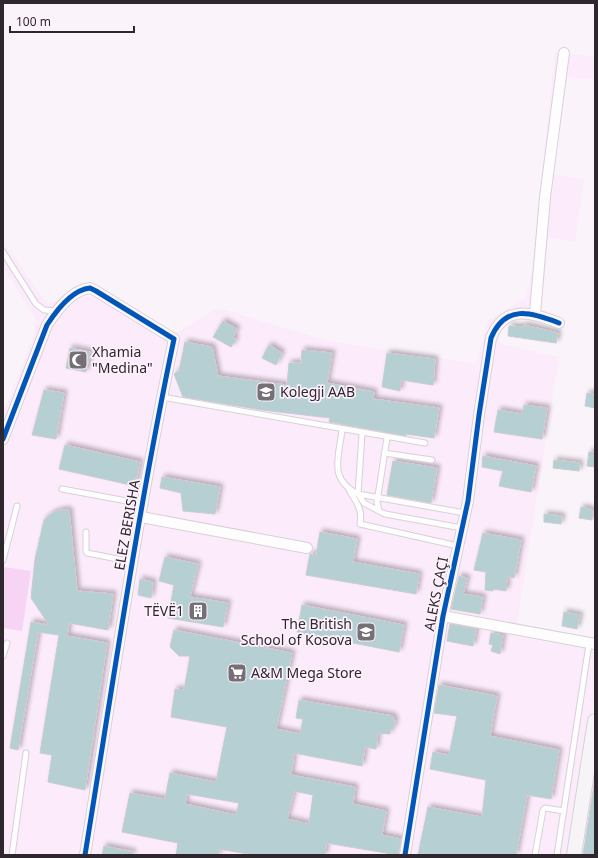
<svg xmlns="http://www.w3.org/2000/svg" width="598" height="858" font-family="'Noto Sans',sans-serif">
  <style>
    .built { fill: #fcebfb }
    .green { fill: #f7d4f4 }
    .building { fill: #b5cfd3; stroke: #caccd0; fill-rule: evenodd; filter: url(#shadow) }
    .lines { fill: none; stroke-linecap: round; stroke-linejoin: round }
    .lane-casing { stroke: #d8d1d7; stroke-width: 7 }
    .street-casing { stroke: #d8d1d7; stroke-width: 12 }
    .secondary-casing { stroke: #d8d1d7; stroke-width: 16 }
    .lane { stroke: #fefdfe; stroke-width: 5 }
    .street { stroke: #fefdfe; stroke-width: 10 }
    .secondary { stroke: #f7f4f7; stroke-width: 14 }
    .cycleway-casing { stroke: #fdf1fc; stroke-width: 8 }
    .cycleway { stroke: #0057b8; stroke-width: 5 }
    .labels { text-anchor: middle; stroke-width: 3.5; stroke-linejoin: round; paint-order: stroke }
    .poi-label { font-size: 14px; fill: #2f272e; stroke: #fdf1fc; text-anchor: start }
    .street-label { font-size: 14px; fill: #2f272e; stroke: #fdf1fc }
  </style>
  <defs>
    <filter id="shadow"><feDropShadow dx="3" dy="-3" stdDeviation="2" flood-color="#0004"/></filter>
  </defs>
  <rect width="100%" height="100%" fill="#faf4fa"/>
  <path class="built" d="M555,52L595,57V80L566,77L552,174L584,180L575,242L548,238L542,309L504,322L498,343L559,357L515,636L595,650V702L568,855H3V414L34,335L36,320L3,267V242L47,303L81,296L97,298L164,340L218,308L325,340L476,364L488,320L526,298L531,276Z"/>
  <path class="green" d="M4,567L31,571L22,631L3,628Z"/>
  <path class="building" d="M223,321L237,329L233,337L236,339L231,347L213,337Z
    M524,325L558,333L556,343L508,336L509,326L524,327Z
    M185,342L212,347L218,376L287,385L289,363H301L302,350L332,353L327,383L374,392L373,399L439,408L434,438L406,434V436L329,422L330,418L262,410L183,397L174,374L179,371Z
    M269,345L282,353L276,365L262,358Z
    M70,348L90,352L86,372L66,368Z
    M387,353L435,359L433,385L401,380L400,391L382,387Z
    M44,390L64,393L56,439L32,435Z
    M587,393L595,394V408L585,406Z
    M524,405L547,408L542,439L494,432L498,410L522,414Z
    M65,445L140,462L135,486L59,469Z
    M589,452H595V467L587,466Z
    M483,456L536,466L531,492L499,486L503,471L482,467Z
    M554,460L580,463L579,471L553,468Z
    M393,461L437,468L431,503L387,495Z
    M162,477L220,487L215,514L183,511L181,493L160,488Z
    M581,507L593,510L592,520L579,518Z
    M61,510H69L77,591L113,594L108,630L69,623L67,636L107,643L85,790L48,782L52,755L40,753L59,635L38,632L18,750L10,748L31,622L49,625L31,598L35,559L44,520L52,513Z
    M544,514L562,516L561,524L544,522Z
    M320,532L357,539L353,562L419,574L416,594L306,575L310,554L316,555Z
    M483,533L521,540L514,578L507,576L506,591L493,589V591L485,590L486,572L474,570Z
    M165,557L198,564L190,597L228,603L223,627L168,618L174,585L159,581Z
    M459,576L467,578L463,594L483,597L480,614L451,609Z
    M140,579L153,582L151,598L138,595Z
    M302,605L404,625L399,652L297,632Z
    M564,612L580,615L577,629L562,626Z
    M450,624L476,629L473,646L447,641Z
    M174,630L292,653L276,729L300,734L303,719L296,718L299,700L393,716L395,721L393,729H390V734L378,733L376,749L365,747L362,766L294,753L291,775L355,787L353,804L386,811L382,835L401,839L398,855L326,843L325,855H254L219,849V855H176L178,843L122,832L130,793L165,799L170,773L216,782L227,727L171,717L175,689L184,690L190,656H179L170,647ZM294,791L313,795L309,824L287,819ZM187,794L239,803L236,815L185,804Z
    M491,633L503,635L500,654L491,651L493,645L489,644Z
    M439,685L497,696L490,736L559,750L551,799L527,795L516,855H418L428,807L482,817L486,780L430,769L433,752L449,755L457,716L434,713Z
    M594,785H595V855H583Z
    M104,846L133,852V855H102Z"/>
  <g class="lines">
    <g class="lane-casing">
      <path id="lane" d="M3,252L36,304L44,310L56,311
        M162,397L425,443
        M342,430C339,457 328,479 358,494L465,513
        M362,434L358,494L364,503L379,511
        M387,438L377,502L379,511L385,514L462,528
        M384,453L432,460
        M62,489L143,504
        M349,490C356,502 363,509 360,524L458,546
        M86,532V551L87,553L133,562
        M3,560L17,506
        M3,656L7,643
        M12,855L26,753
        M535,855L543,810L545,808L564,811
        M557,855L589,644"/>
    </g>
    <g class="street-casing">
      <path id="street" d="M535,313L545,197L564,53
        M3,439L47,325C56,311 71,290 90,288L96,291L174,339C138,510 113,683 85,855
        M141,517L307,548
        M443,616L595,644
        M405,855L443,616L468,501L479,415L491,338C505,304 531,312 559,323"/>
    </g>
    <g class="secondary-casing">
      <path id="secondary" d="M574,855L595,721"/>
    </g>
    <use href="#lane" class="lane"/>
    <use href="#street" class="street"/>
    <use href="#secondary" class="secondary"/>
    <g class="cycleway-casing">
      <path id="cycleway" d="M3,439L47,325C56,311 71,290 90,288L96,291L174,339C138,510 113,683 85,855
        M405,855L443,616L468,501L479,415L491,338C505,304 531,312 559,323"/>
    </g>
    <use href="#cycleway" class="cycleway"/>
  </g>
  <defs>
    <g id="mosque-square" transform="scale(1)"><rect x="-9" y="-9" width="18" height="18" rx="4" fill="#766f75" stroke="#fdf1fc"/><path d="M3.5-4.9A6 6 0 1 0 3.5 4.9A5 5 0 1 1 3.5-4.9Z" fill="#fff"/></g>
    <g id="university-square" transform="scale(1)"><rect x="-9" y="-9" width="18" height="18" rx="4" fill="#766f75" stroke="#fdf1fc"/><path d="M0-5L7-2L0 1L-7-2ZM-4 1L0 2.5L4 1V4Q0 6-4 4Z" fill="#fff"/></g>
    <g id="building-square" transform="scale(1)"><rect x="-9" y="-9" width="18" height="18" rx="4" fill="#766f75" stroke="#fdf1fc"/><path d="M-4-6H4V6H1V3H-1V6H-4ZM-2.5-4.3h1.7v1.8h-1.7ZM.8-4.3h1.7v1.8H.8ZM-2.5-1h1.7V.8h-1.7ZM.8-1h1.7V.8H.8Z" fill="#fff"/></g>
    <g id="school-square" transform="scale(1)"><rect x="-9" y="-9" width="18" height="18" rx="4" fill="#766f75" stroke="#fdf1fc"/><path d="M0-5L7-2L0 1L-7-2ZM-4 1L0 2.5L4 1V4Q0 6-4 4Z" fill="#fff"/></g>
    <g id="supermarket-square" transform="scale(1)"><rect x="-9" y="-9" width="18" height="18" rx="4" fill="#766f75" stroke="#fdf1fc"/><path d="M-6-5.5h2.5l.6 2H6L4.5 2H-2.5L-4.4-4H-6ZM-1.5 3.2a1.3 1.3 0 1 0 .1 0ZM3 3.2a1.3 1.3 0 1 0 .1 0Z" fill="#fff"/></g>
  </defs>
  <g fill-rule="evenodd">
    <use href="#mosque-square" x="78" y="360"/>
    <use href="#university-square" x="266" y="392"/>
    <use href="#building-square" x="198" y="611"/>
    <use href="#school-square" x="366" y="632"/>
    <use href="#supermarket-square" x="237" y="673"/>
  </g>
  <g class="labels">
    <g class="poi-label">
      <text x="92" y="357">Xhamia<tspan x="92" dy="16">"Medina"</tspan></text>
      <text x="280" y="397">Kolegji AAB</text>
      <text x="184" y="616" text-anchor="end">TËVË1</text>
      <text x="352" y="629" text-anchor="end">The British<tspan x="352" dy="16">School of Kosova</tspan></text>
      <text x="251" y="678">A&amp;M Mega Store</text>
    </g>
    <g class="street-label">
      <text transform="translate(127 525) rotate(-80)" y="5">ELEZ BERISHA</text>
      <text transform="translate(436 594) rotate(-79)" y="5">ALEKS ÇAÇI</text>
    </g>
  </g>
  <rect width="598" height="858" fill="none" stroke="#2f272e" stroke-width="8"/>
  <path d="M10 26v6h124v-6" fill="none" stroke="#2f272e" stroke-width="2"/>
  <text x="16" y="26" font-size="12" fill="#2f272e" stroke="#fdf1fc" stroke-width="3" paint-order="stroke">100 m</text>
</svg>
